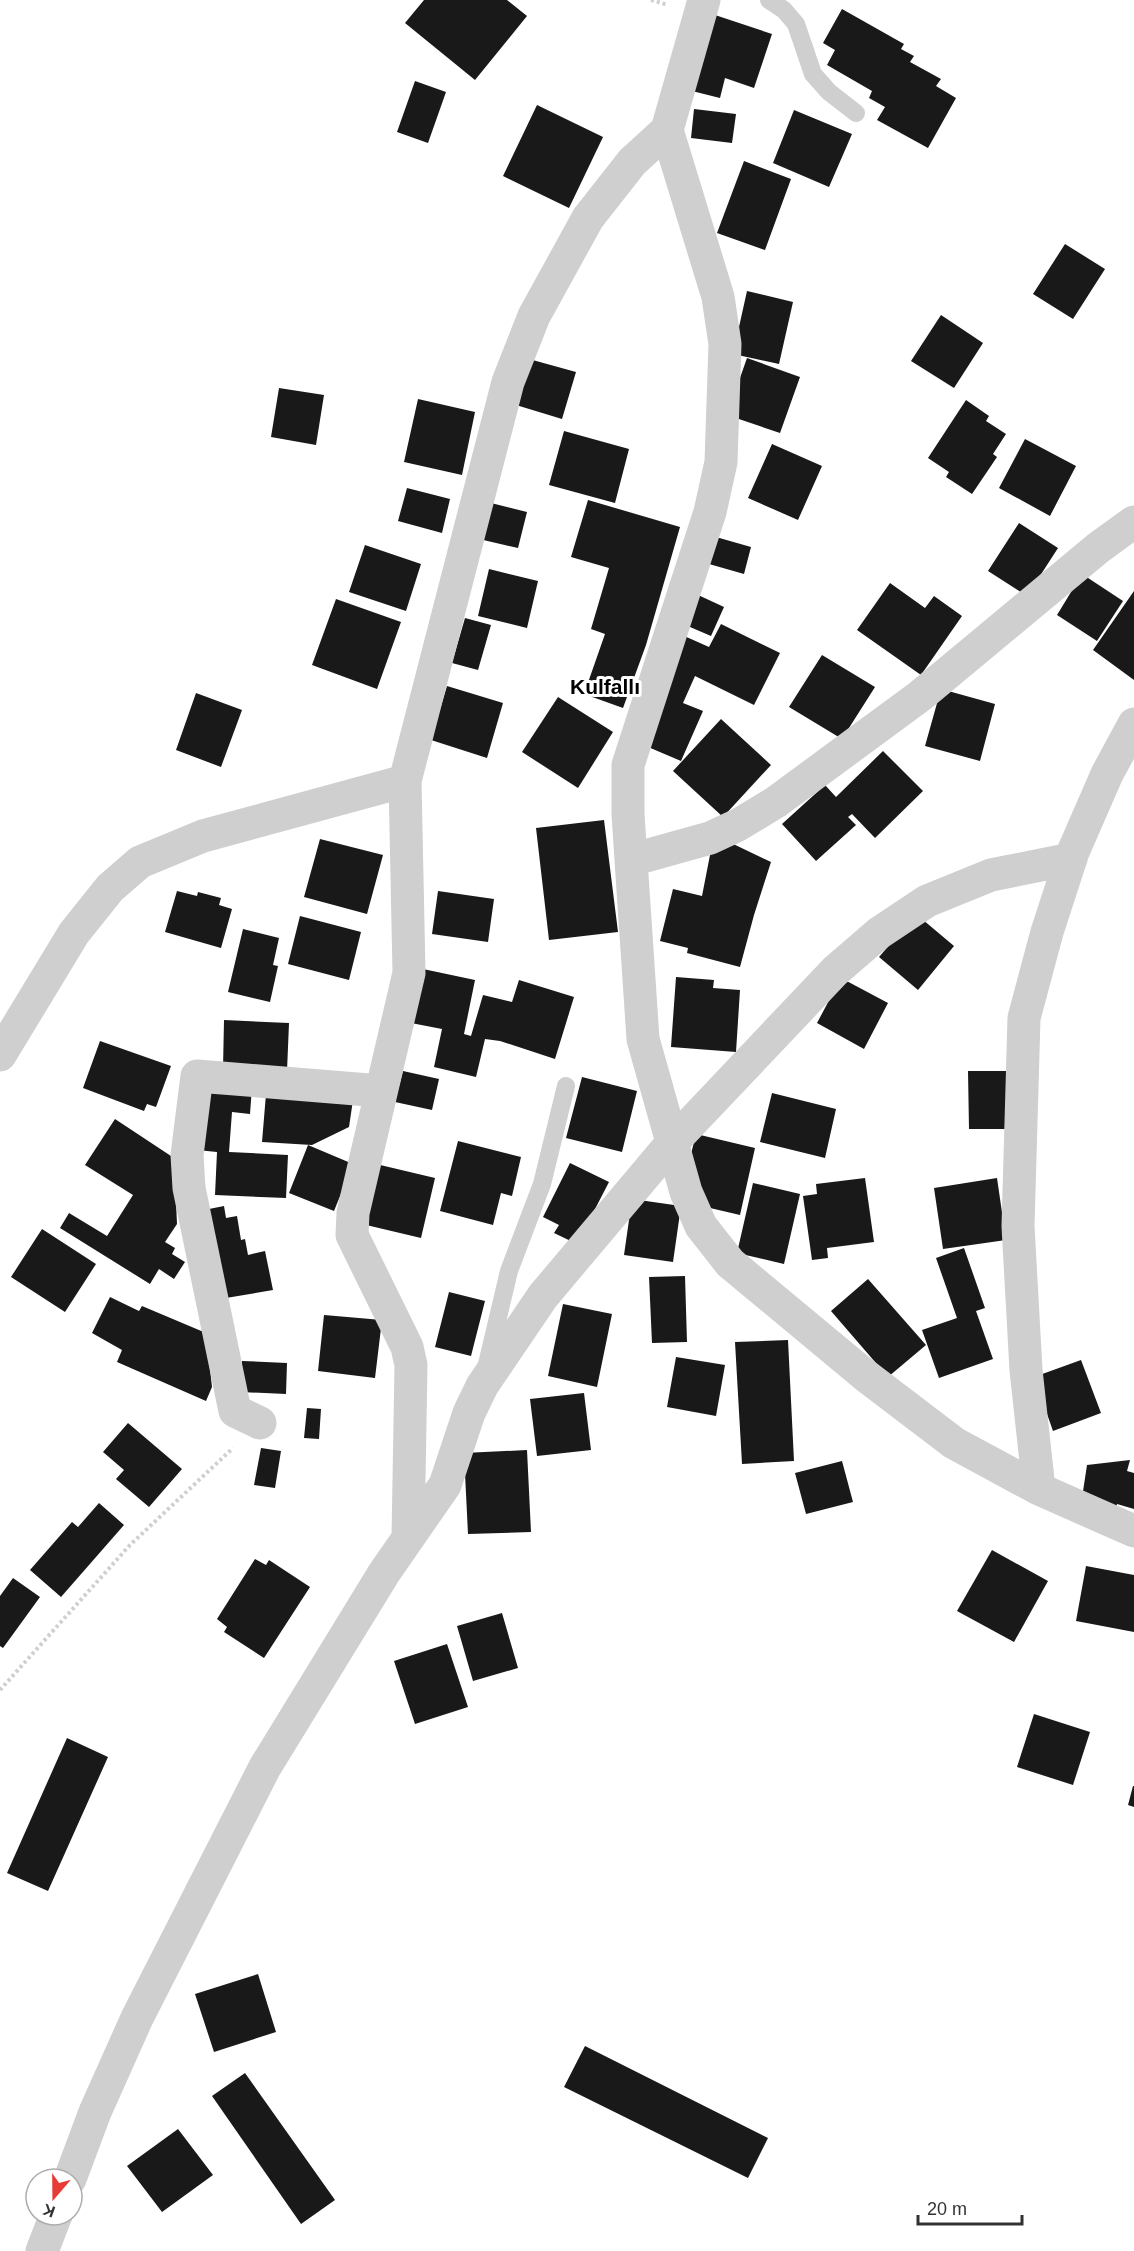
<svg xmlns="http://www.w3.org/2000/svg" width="1134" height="2251" font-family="Helvetica,sans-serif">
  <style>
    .building { fill: #191919 }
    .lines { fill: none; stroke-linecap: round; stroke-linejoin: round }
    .path { stroke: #cfcfcf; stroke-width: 4; stroke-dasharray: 3 3; stroke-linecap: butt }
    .service { stroke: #cfcfcf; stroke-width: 18 }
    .minor { stroke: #cfcfcf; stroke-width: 33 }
    .tertiary { stroke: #cfcfcf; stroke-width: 33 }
    .labels { text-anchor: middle; stroke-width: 6; stroke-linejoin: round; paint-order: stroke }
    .quarter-label { font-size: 21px; font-weight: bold; fill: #000; stroke: #fff }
  </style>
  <rect width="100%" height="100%" fill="#fff"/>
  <path class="building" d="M424,0H507L527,16L475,80L405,23Z
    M842,9L904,44L901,49L914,56L910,62L941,79L936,86L956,98L928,148L877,120L885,107L869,98L872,91L827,65L835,50L823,43Z
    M715,15L772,34L754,88L725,78L720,98L692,91Z
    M415,81L446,92L428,143L397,132Z
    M537,105L603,137L569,208L503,176Z
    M694,109L736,114L732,143L691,138Z
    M794,110L852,134L829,187L773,163Z
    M744,161L791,179L765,250L717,233Z
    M1065,244L1105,269L1073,319L1033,294Z
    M747,291L793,302L779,364L733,354Z
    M941,315L983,343L954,388L911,361Z
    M747,358L800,377L780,433L727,415Z
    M529,359L576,372L562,419L516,405Z
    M279,388L324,395L316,445L271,437Z
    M418,399L475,412L462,475L404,462Z
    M966,400L989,416L986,421L1006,434L993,454L997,457L972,494L946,477L949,472L928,458Z
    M564,431L629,449L615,503L549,485Z
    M1025,439L1076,466L1050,516L999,488Z
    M772,444L822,466L798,520L748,498Z
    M407,488L450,499L442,533L398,521Z
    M588,500L680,527L646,645L623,708L584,694L605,634L591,629L609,568L571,557Z
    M487,502L527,512L518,548L479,539Z
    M1019,523L1058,548L1027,596L988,571Z
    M716,537L751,547L744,574L709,564Z
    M365,545L421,564L406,611L349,592Z
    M489,569L538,581L527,628L478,616Z
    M1082,574L1123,601L1097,641L1057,615Z
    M890,583L925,608L934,596L962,616L921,675L857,630Z
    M1134,591V680L1093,650Z
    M696,594L724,607L711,636L683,624Z
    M336,599L401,622L377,689L312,665Z
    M465,618L491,625L478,670L452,663Z
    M721,624L780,653L754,705L695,676L683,703L703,711L681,761L641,744L682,635L709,647Z
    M822,655L875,687L842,739L789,707Z
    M447,686L503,703L487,758L431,740Z
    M941,689L995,704L980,761L925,746Z
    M196,693L242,710L221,767L176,750Z
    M558,697L613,732L578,788L522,752Z
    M721,719L771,765L723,817L673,771Z
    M883,751L923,791L875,838L852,814L848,817L856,825L816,861L782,824L825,785L836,797Z
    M604,820L618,932L549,940L536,828Z
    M320,839L383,855L367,914L304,897Z
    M727,841L771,862L754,915L740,967L687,953L688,948L660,941L673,889L702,896L710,855Z
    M177,891L197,896L198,892L221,898L219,905L232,909L221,948L165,932Z
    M438,891L494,899L488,942L432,934Z
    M916,914L954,946L918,990L879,957Z
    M300,916L361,932L349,980L288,964Z
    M243,929L279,938L273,965L278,966L270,1002L228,992Z
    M423,969L475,980L464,1034L471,1036L483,995L512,1002L519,980L574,997L555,1059L500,1041L485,1039L476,1077L434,1067L442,1029L411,1023Z
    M676,977L714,980L713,988L740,990L736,1052L671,1047Z
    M841,978L888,1003L864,1049L817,1023Z
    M224,1020L289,1023L287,1071L223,1069Z
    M100,1041L171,1066L156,1107L147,1104L144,1111L83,1088Z
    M403,1071L439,1079L432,1110L395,1102Z
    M968,1071H1007V1129H969Z
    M582,1077L637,1091L622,1152L566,1138Z
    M208,1084L252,1087L250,1114L232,1112L229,1152L288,1155L286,1198L215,1195L217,1152L197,1150Z
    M772,1093L836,1109L825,1158L760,1142Z
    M266,1094L353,1100L349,1127L312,1145L262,1142Z
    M115,1119L174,1158L177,1224L165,1242L175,1248L172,1254L185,1262L174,1279L159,1269L150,1284L60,1228L69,1213L107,1236L133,1195L85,1165Z
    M696,1134L755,1148L740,1215L693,1204L687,1170Z
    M458,1141L521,1157L512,1196L501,1193L493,1225L440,1211Z
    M308,1145L353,1164L334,1211L289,1193Z
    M570,1163L609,1182L577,1244L554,1233L559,1225L543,1217Z
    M376,1164L435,1178L421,1238L362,1224Z
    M865,1178L874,1242L827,1248L828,1258L812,1260L803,1196L817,1194L816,1184Z
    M997,1178L1006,1240L943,1249L934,1188Z
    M753,1183L800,1194L784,1264L737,1253Z
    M632,1199L681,1206L673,1262L624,1255Z
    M224,1206L226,1218L237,1216L241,1240L245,1239L248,1255L265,1251L273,1290L226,1298L209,1209Z
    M42,1229L96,1264L65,1312L11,1277Z
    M964,1248L985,1308L976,1311L993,1359L939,1378L922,1330L957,1318L936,1258Z
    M685,1276L687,1342L652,1343L649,1277Z
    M868,1279L926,1345L888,1377L831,1311Z
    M449,1292L485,1301L471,1356L435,1347Z
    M110,1297L139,1311L142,1306L206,1333L212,1387L206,1401L117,1362L122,1350L92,1333Z
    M563,1304L612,1314L597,1387L548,1376Z
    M324,1315L382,1320L375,1378L318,1371Z
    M788,1340L794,1461L742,1464L735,1342Z
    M676,1357L725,1365L716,1416L667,1407Z
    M1081,1360L1101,1413L1053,1431L1034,1377Z
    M242,1361L287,1363L286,1394L241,1392Z
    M584,1393L591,1450L537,1456L530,1399Z
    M307,1408L321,1409L319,1439L304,1438Z
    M128,1423L182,1469L149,1507L116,1479L124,1470L103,1452Z
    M261,1448L281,1451L275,1488L254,1485Z
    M527,1450L531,1532L468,1534L464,1453Z
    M1130,1460L1127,1471L1134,1473V1509L1117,1504L1115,1512L1082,1498L1087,1465Z
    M842,1461L853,1502L806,1514L795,1473Z
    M99,1503L124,1525L61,1597L30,1570L72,1522L78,1527Z
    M992,1550L1048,1581L1014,1642L957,1611Z
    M255,1559L266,1565L269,1560L310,1587L264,1658L224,1632L227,1627L217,1619Z
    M1086,1566L1134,1575V1632L1076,1621Z
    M13,1578L40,1597L3,1648L0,1646V1596Z
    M502,1613L518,1668L473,1681L457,1626Z
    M447,1644L468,1707L415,1724L394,1661Z
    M1034,1714L1090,1732L1073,1785L1017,1767Z
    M67,1738L108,1757L48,1891L7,1873Z
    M1133,1786H1134V1807L1128,1805Z
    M258,1974L276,2032L214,2052L195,1994Z
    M585,2046L768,2138L748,2178L564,2087Z
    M245,2073L335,2200L301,2224L212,2096Z
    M178,2129L213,2175L162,2212L127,2166Z"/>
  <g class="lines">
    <path class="path" d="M651,0L668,5
      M0,1690L130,1545L233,1448"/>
    <path class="service" d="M769,0L784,10L796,24L813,74L829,92L856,113
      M487,1364L509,1271L542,1184L566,1086"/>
    <path class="minor" d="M1134,724L1107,774L1073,852L1047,932L1024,1018L1018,1226L1026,1370L1039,1489L1134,1531
      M405,781L409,973L353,1213L352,1235L407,1347L411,1365L408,1538
      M631,860L643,1039L686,1192L701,1226L730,1263L866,1376L954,1443L1039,1489
      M0,1055L74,933L110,888L140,862L203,836L405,781L508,382L534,316L588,218L632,162L667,130L718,297L725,344L721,462L710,512L628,765V814L631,860L710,838L738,825L776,802L920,696L1098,548L1134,522
      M260,1423L235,1411L189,1188L187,1155L197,1076L381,1091
      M70,2179L95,2112L137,2018L265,1767L384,1573L445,1485L469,1413L482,1386L543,1296L671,1144L835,971L879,933L927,901L991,875L1071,859
      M42,2251L56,2215"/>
    <path class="tertiary" d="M667,130L704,0"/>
  </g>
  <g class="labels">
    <g class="quarter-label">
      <text x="605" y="694">Kulfallı</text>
    </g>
  </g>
  <g transform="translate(54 2197) rotate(200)"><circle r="28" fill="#ffffff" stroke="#adadad" stroke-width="1.5"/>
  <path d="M0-4.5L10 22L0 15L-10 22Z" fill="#e63b36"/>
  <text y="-9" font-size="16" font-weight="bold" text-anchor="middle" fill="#323232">K</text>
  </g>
  <path d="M918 2215v9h104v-9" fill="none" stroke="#323232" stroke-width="3"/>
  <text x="927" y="2215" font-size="18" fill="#323232" stroke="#ffffff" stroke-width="4.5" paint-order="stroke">20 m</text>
</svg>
